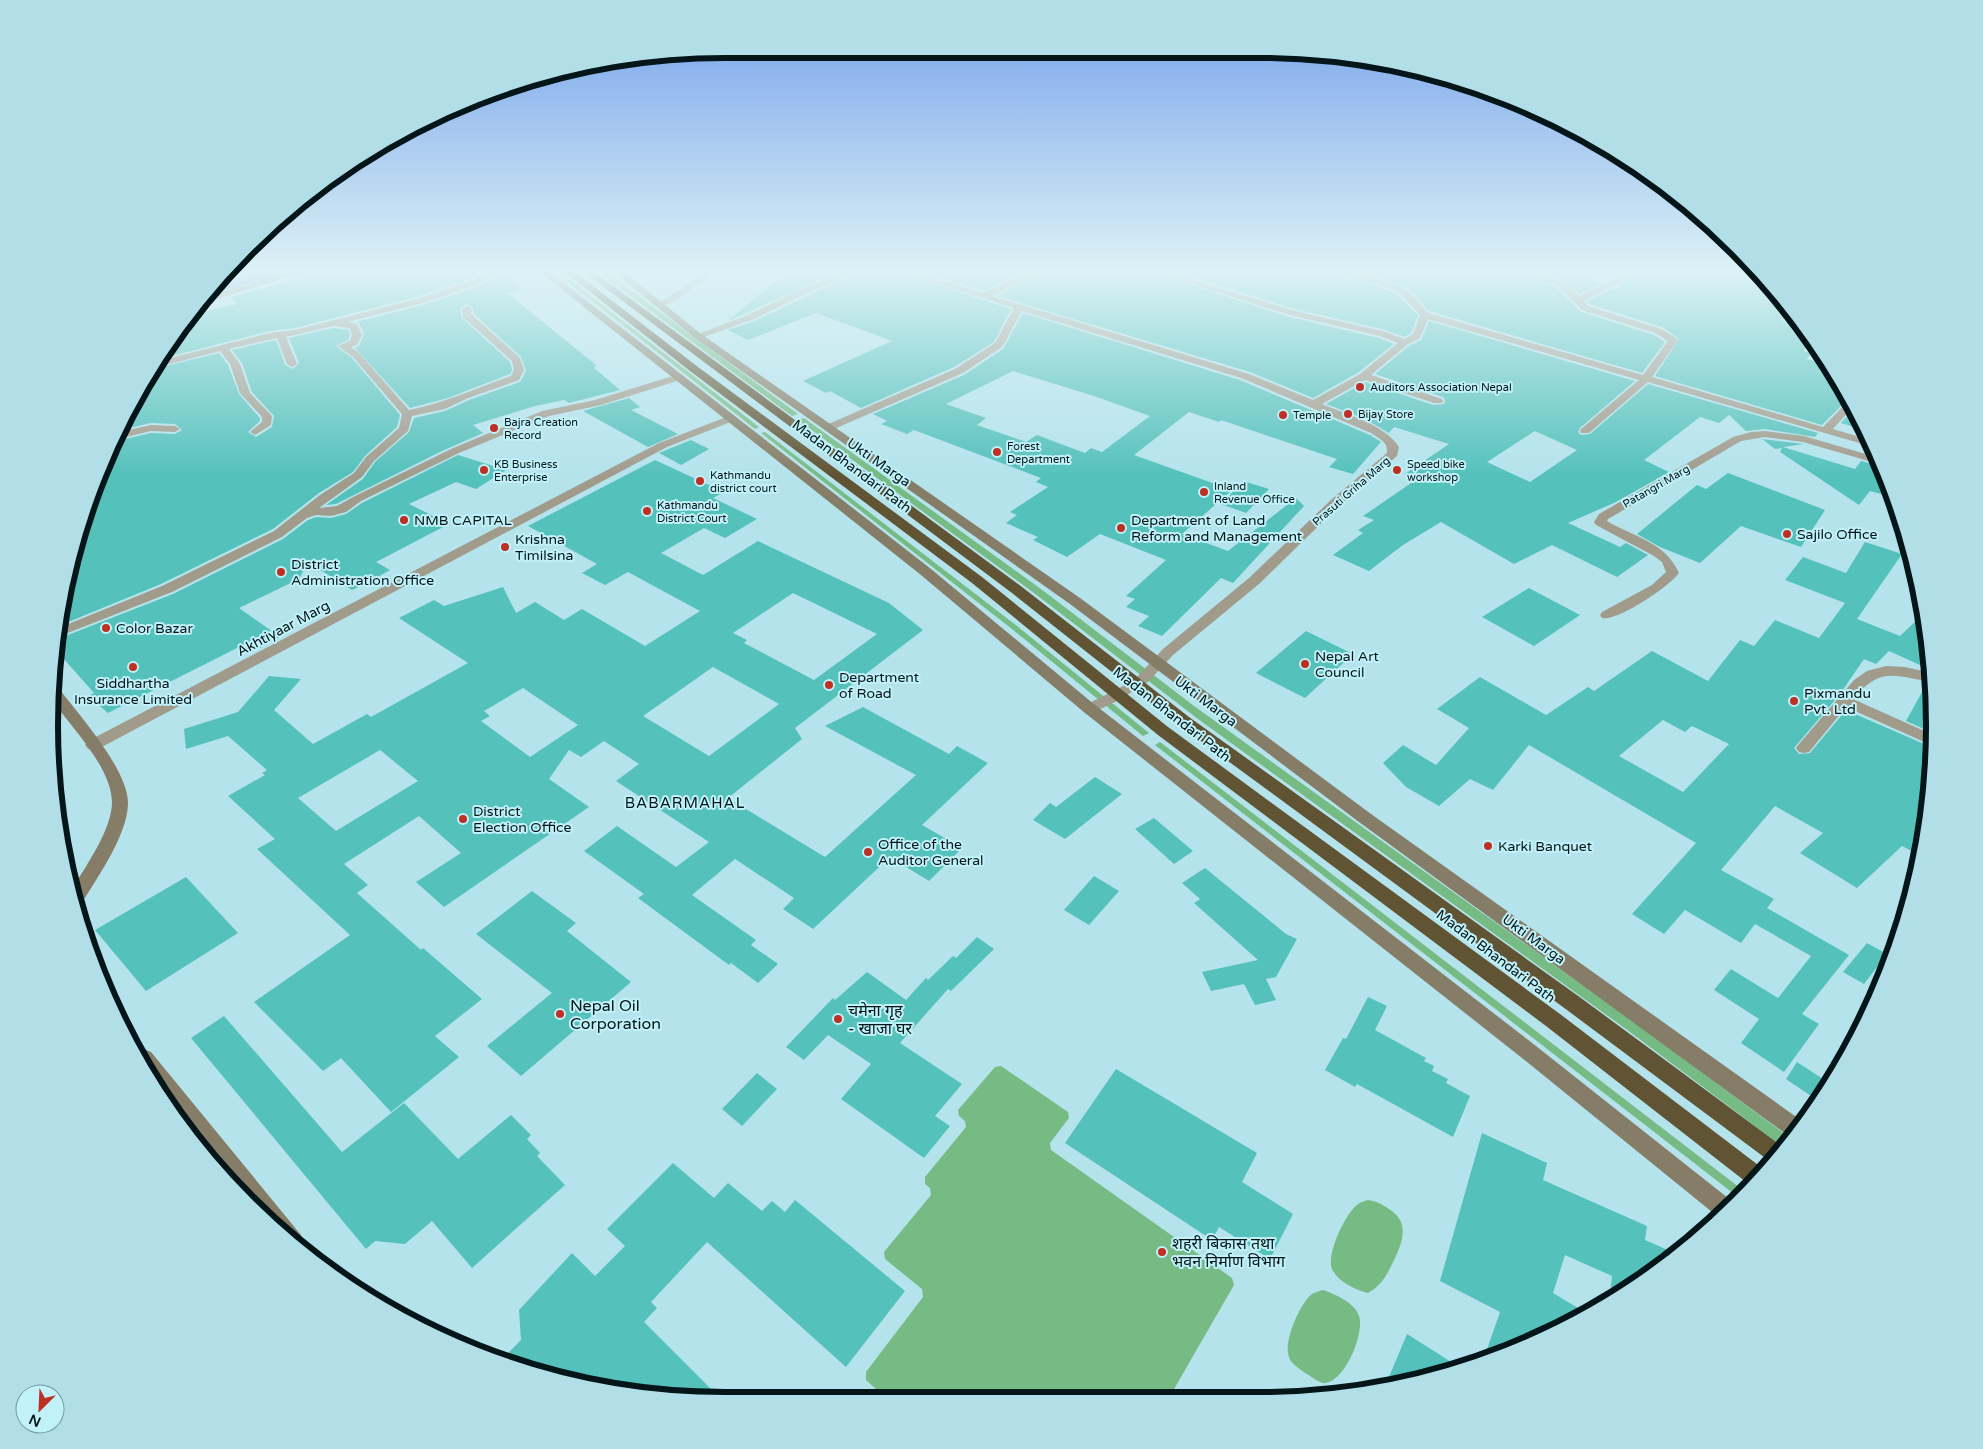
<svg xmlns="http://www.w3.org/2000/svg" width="1983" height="1449" font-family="'Varela Round','Noto Sans Devanagari',sans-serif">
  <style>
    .green { fill: #76ba84 }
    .water { fill: #6482ee }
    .building { fill: #55c1bb; fill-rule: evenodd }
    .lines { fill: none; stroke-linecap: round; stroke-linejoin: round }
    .street { fill: #a19b8c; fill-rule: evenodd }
    .secondary { fill: #857d67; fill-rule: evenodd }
    .highway { fill: #605434; fill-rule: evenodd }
    .poi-dot { fill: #bd3023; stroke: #c1f1f9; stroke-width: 2 }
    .labels { text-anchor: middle; stroke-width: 4; stroke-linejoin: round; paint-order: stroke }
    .far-poi-label { font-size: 11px; fill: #041619; stroke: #c1f1f9; text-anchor: start }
    .far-street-label { font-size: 11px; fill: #041619; stroke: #c1f1f9 }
    .street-label { font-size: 14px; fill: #041619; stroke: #c1f1f9 }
    .poi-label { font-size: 14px; fill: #041619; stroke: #c1f1f9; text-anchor: start }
    .neighbourhood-label { font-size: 15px; letter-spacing: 1px; fill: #041619; stroke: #c1f1f9 }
    .near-poi-label { font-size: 16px; fill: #041619; stroke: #c1f1f9; text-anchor: start }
    .rim { fill: none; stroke: #041619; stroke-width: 6 }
  </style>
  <rect width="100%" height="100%" fill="#b4e3ec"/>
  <path class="green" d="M555,272H560L759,427L755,429Z
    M598,272H606L798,414L792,416Z
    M804,418L1045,592L1194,706L1638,1025L1790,1138L1783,1147L1630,1032L1198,719L1038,596L798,420Z
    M765,432L1017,626L1149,733L1143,736L1012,629L761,433Z
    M1160,742L1744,1191L1738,1197L1155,745Z
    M1001,1066L1068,1112L1069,1118L1050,1143L1051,1150L1232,1278L1234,1285L1170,1396L885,1397L866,1380V1372L923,1297L922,1289L885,1259L884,1252L931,1195L930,1188L925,1184V1177L966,1127L965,1121L959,1116L958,1110L995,1067Z
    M1368,1200C1376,1201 1382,1204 1389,1209C1410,1222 1403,1241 1394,1260C1387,1275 1382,1285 1368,1293C1356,1290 1338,1282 1332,1269C1326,1255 1345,1214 1357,1205C1360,1202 1365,1201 1368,1200Z
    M1323,1290C1335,1294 1355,1303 1359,1316C1365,1332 1345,1382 1325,1383C1318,1383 1311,1376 1305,1373C1299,1368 1291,1364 1289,1357C1283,1342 1300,1303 1312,1294C1315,1292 1320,1291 1323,1290Z"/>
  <path class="water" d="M254,272H287L204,297L213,285Z"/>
  <path class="building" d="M323,272H480L472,278L416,297L295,328L270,331L164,358L192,315L237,304L231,297Z
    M792,272H837L728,321L776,281H782Z
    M858,272H898L1011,309L994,342L954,367L861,408L830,391L826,393L803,381L892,341L816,313L748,340L728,330L755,321Z
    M922,272H1023L983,291Z
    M1042,272H1151L1289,317L1379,338L1394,344L1359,372L1313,398L1250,372L997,296Z
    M1175,272H1322L1368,283L1395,293L1418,315L1411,333L1404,337L1386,330L1295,309Z
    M1376,272H1519L1557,288L1581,312L1654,335L1665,342L1642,373L1429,311L1410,290L1397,283L1376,277Z
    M1541,272H1567L1602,283L1580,294L1561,280Z
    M1632,272H1736L1764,281L1792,310L1782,321L1802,326L1812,341L1803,351L1812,353L1806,359L1826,364L1848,399L1822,425L1655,376L1679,339L1662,327L1589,304L1587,302L1615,287L1620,289L1621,284L1633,278L1634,275Z
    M508,274L520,290L507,293L596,365L594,368L620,390L569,403L564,400L535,406L473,425L483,433L442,451L336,504L326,505L363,479L375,462L409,432L414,418L445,411L469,400L520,382L526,371L521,357L473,313V307L466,304L460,309L462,318L510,362L512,370L510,374L448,398L410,408L355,348L359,346L364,334L359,323L356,322L423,305L480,286L488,280Z
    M1023,313L1240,380L1370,435L1381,442L1353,474L1329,467L1337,459L1221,420L1219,422L1189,412L1134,455L1232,490L1182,534L1228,551L1296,498L1304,506L1233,583L1221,578L1162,636L1138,626L1149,616L1126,607L1135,599L1126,596L1166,560L1100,534L1067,557L1033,540L1038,537L1006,523L1017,515L1010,512L1048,487L1036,482L1041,478L914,430L907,434L881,424L887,421L873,414L964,375L1003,349ZM1013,371L1094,396L1150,416L1102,452L1091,448L1085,453L1037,435L1026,442L977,425L986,418L946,404Z
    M1429,321L1635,381L1580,428L1578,432L1581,435L1590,434L1648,384L1818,433L1815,437L1765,429L1746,431L1729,415L1719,423L1700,417L1644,460L1669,472L1616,502L1568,523L1620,547L1626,543L1648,555L1617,577L1552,545L1514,564L1441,522L1403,545L1369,571L1333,555L1363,533L1358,530L1374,520L1363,516L1417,479L1405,474L1449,444L1394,427L1389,433L1365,419L1326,404L1365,382L1433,405L1444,404L1445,400L1443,397L1375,374L1409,346L1421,340ZM1535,431L1577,450L1530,482L1487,462Z
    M333,328L349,330L350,335L348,340L336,346L352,358L400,415L397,427L365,456L353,472L319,493L273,529L161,584L56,627L72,550L112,442L151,433L175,434L182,430L175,424L151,423L116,431L157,368L219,353L228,365L239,394L260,418V421L248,432L256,437L272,427L274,416L252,392L242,363L232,350L276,340L285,365L293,369L299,363L289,338Z
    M629,398L640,407L631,410L678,434L648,447L583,411Z
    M1854,409L1864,425L1866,431L1841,423Z
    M1762,439L1804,444L1783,447L1855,469L1861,461L1880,466L1892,497L1870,491L1859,505L1780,452L1782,448L1775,449Z
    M691,440L709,449L681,465L659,453Z
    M458,455L506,470L476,489L456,482L409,504L449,524L376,562L390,570L367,583L352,590L308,562L299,579L239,608L280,637L256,650L247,643L108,713L88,696L94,693L55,649V640L173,594L283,539L308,520L316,517L331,518L346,514L362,503Z
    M655,460L724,492L713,498L757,519L725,538L704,528L661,553L703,575L758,541L889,603L923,630L795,728L802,739L728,798L825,857L916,775L825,726L863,707L949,754L957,746L988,763L922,825L962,848L929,881L890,857L813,929L783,909L794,898L735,859L692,895L756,940L751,945L778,964L758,983L731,963L729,965L638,898L644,894L584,851L617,826L676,867L709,842L616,781L639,764L604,741L581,757L569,750L549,779L589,807L444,907L416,882L461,853L419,816L344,864L368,885L357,893L421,950L423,948L482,999L435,1036L459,1057L391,1112L341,1058L323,1071L254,1002L350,935L257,849L275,839L228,796L265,775L262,773L267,770L228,736L186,749L184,729L238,712L269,676L301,679L274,710L313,744L367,714L371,717L468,663L399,618L434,600L444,606L503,587L516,613L535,602L564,620L582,609L645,646L700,611L628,572L605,585L582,573L597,564L528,526ZM793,593L877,634L814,680L744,643L747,640L733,633ZM713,667L779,704L709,756L643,716ZM523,688L578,725L530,757L481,721L490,716L484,711ZM380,750L418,781L336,831L298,798Z
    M1728,473L1825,510L1801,547L1741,526L1700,563L1660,547L1637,534L1697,485L1706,489Z
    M1243,481L1269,489L1246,513L1221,504Z
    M1865,542L1902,554L1857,619L1900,636L1922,615L1931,670L1889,651L1876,664L1864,659L1840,694L1794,748L1799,754L1810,753L1846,710L1931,747L1928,812L1919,855L1902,846L1857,888L1800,853L1823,833L1775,806L1721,870L1774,899L1767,908L1849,955L1802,1014L1819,1024L1784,1072L1741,1043L1759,1019L1714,990L1731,969L1778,998L1811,956L1755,924L1741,943L1685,910L1664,934L1632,914L1696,843L1529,745L1493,790L1470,779L1439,806L1406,787L1383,763L1403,745L1436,765L1469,728L1437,709L1480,677L1546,715L1588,687L1594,691L1652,651L1708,681L1740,640L1754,646L1775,620L1819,638L1845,603L1785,580L1803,557L1846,573ZM1663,720L1685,732L1692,726L1729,744L1683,792L1619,756Z
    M1529,588L1580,615L1534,646L1482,617Z
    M1306,631L1353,654L1305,698L1256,673Z
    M1927,683L1933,684L1931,732L1906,721Z
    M1095,777L1122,794L1065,839L1033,820L1050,803L1056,807Z
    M1154,818L1193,851L1174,864L1135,829Z
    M1205,868L1286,934L1297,939L1276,977L1266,979L1276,1000L1255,1005L1244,984L1211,991L1202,972L1258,960L1194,903L1200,899L1182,883Z
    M1094,876L1119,891L1089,925L1064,910Z
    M186,877L238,933L146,991L95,930Z
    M532,891L576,923L567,931L631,982L521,1076L487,1046L552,993L476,934Z
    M977,937L994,949L951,991L948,989L900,1043L962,1084L935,1116L950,1126L924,1158L841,1099L871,1064L828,1035L804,1060L786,1047L833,998L835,1000L867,972L906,1000L926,978L928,980L953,956L956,958Z
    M1867,943L1887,954L1864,984L1843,972Z
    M1368,997L1387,1006L1375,1030L1426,1058L1424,1061L1434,1066L1432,1071L1448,1079L1446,1083L1470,1096L1453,1137L1357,1084L1355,1087L1325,1070L1343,1038L1346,1039Z
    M224,1016L342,1152L404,1103L458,1159L511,1115L531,1135L527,1139L540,1153L537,1156L565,1185L472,1268L432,1221L405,1244L375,1241L366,1249L191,1038Z
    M1797,1062L1829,1083L1817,1100L1786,1079Z
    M1116,1069L1257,1153L1242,1182L1293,1214L1270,1259L1219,1227L1212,1240L1065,1143Z
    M757,1073L777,1089L742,1126L722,1109Z
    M1482,1133L1547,1163L1543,1180L1647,1226L1645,1240L1677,1254L1670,1260L1610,1295L1612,1276L1565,1255L1553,1293L1583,1311L1517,1349L1484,1358L1500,1312L1440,1281Z
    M673,1163L714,1198L728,1183L762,1211L772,1201L785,1212L795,1200L905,1291L846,1367L707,1242L651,1302L657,1308L644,1322L721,1399H680L517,1366L506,1355L521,1340L519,1310L572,1253L595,1276L625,1246L607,1229Z
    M1407,1334L1456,1365L1386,1384Z"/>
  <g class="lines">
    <path class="street" d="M489,272H507L487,278L479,284L423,303L347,322L357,324L362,335L357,345L351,347L359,353L409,410C445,403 477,388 511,376L514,370L512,361L463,317L462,309L467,306L472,309L471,314L520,358L524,370L519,380L468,398L445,409L412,416L408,431L374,461L362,477L319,508L337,506L353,497L451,449L542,411L595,400L676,375L681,378L680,380L601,405L549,416L459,453L361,501L346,512L331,516L316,515L307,518L282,537L172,592L55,638L56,629L162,586L274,531L320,495L354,473L366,457L399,428L402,414L353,357L338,346L350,341L352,335L350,328L333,326L286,337L297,364L292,367L287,364L277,338L229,349L240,364L250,393L272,416L271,425L255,435L250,432L262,422V417L240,393L230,364L220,351L158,367L162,360L270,333L295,330L417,299L473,280L481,274Z
      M705,272H715L675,301L659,307L655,304L669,297Z
      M843,272H856L803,295L754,319L701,338L698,339L693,336L748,315L797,291Z
      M900,272H914L983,293L1028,272H1040L992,296L1249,374L1313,400L1360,374L1398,343L1380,336L1290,315L1153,272H1167L1295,311L1386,332L1404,339L1413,334L1420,315L1404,297L1396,291L1368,281L1324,272H1346L1366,276V272H1374V278C1386,282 1399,284 1409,292C1416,297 1422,307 1428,313L1643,375L1668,341L1655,333L1582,310L1558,286L1521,272C1546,272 1561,280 1580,296L1628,272L1632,275L1631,277L1584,301L1588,306L1661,329L1676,338L1678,340L1652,377L1823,427L1849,400L1853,407L1833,429L1870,440L1873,447L1648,382L1589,433H1581L1580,431L1581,429L1639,380L1428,319L1420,338L1408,344L1371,375L1442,399L1443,401L1442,403H1434L1365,380L1322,404C1345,414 1386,425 1399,447L1397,456L1339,506L1259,584L1173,655L1148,682L1117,701L1090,714L1085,713L1083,709L1085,705L1118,689L1138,676L1163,649L1249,578L1331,500L1387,453C1388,442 1380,439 1371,433L1241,378L1022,311L1002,347L963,373L834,429H826L825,427L826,425L955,369L995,343L1014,308Z
      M729,416L733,417L734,419L733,421L667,447L98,749L93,750L88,749L85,745L88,741L659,443Z
      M151,425L175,426L180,429L175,432L151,431L113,440L115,433Z
      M1765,431L1804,436L1876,457L1879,464L1803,442L1765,437L1741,441L1608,519L1607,521L1612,524C1639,538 1666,544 1679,573C1670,586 1617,622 1602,618L1600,615L1602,612L1652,585L1666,572L1662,562L1654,556L1596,525L1594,522L1599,514L1733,437L1751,432Z
      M1886,666L1905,667L1932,673L1933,682C1895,677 1882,665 1853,699L1931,734V745L1846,707L1809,752L1804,753L1799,752L1796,748L1799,744L1854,680L1867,671Z"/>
    <path class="secondary" d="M231,272H245L214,282L220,276Z
      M291,272H305L200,304L203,298Z
      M540,272H550L931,569L1095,705L1536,1046L1733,1202L1717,1216L1522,1058L1085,713L921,575Z
      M614,272H624L701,334L1080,598L1371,814L1802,1121L1790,1137L1359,822L1070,604L695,338Z
      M55,688L60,690C80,716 129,771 128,804C127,835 99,875 83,901L79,902L74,886C87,864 112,829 112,802C111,773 86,744 69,722C59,709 53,704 55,688Z
      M144,1049L151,1052L301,1235L304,1243L302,1249L279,1233L224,1174L174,1111L139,1051Z"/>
    <path class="highway" d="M565,272H575L698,367L982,577L1168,727L1560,1014L1766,1171L1750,1185L1546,1026L1158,735L972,583L690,371Z
      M584,272H594L1022,587L1189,717L1581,998L1783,1147L1772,1163L1567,1010L1179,725L1012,593Z"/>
  </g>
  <linearGradient id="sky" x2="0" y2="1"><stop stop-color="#73a0ea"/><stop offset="0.57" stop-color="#ddf2f6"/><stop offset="1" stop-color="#ddf2f6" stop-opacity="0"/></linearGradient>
  <rect width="1983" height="475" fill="url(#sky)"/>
  <g class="poi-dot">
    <circle cx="1360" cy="387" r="5"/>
    <circle cx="1348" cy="414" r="5"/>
    <circle cx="1283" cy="415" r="5"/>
    <circle cx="494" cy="428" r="5"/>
    <circle cx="997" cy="452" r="5"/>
    <circle cx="484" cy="470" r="5"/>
    <circle cx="1397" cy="470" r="5"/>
    <circle cx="700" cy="481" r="5"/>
    <circle cx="1204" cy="492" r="5"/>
    <circle cx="647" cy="511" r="5"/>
    <circle cx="404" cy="520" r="5"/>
    <circle cx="1121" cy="528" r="5"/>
    <circle cx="1787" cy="534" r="5"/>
    <circle cx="505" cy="547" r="5"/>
    <circle cx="281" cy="572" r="5"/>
    <circle cx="106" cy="628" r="5"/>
    <circle cx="1305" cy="664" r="5"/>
    <circle cx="133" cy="667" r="5"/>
    <circle cx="829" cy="685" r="5"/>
    <circle cx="1794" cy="701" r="5"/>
    <circle cx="463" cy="819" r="5"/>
    <circle cx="1488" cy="846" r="5"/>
    <circle cx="868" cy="852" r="5"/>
    <circle cx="560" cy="1014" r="5"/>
    <circle cx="838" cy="1019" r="5"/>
    <circle cx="1162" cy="1252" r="5"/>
  </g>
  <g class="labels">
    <g class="far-poi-label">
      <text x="1370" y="391">Auditors Association Nepal</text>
      <text x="1358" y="418">Bijay Store</text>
      <text x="1293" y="419">Temple</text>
      <text x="504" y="426">Bajra Creation<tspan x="504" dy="13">Record</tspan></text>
      <text x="1007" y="450">Forest<tspan x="1007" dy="13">Department</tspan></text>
      <text x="494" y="468">KB Business<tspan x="494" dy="13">Enterprise</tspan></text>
      <text x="1407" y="468">Speed bike<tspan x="1407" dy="13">workshop</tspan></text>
      <text x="710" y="479">Kathmandu<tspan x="710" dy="13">district court</tspan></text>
      <text x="1214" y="490">Inland<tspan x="1214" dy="13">Revenue Office</tspan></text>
      <text x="657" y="509">Kathmandu<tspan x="657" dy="13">District Court</tspan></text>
    </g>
    <g class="far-street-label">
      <text transform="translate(1656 486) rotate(-30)" y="4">Patangri Marg</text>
      <text transform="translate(1351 491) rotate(-41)" y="4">Prasuti Griha Marg</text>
    </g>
    <g class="street-label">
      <text transform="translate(879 462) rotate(35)" y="5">Ukti Marga</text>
      <text transform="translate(852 466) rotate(37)" y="5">Madan Bhandari Path</text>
      <text transform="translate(283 628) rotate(-28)" y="5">Akhtiyaar Marg</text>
      <text transform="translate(1206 701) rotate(37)" y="5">Ukti Marga</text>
      <text transform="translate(1172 714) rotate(38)" y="5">Madan Bhandari Path</text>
      <text transform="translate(1534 939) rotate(36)" y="5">Ukti Marga</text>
      <text transform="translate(1496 956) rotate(37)" y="5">Madan Bhandari Path</text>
    </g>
    <g class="poi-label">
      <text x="414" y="525">NMB CAPITAL</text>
      <text x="1131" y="525">Department of Land<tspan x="1131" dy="16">Reform and Management</tspan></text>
      <text x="1797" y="539">Sajilo Office</text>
      <text x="515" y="544">Krishna<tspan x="515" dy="16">Timilsina</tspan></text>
      <text x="291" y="569">District<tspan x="291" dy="16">Administration Office</tspan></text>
      <text x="116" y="633">Color Bazar</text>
      <text x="1315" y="661">Nepal Art<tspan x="1315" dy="16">Council</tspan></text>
      <text x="839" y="682">Department<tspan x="839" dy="16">of Road</tspan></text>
      <text x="133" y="688" text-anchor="middle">Siddhartha<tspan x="133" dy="16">Insurance Limited</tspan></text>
      <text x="1804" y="698">Pixmandu<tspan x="1804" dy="16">Pvt. Ltd</tspan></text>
      <text x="473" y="816">District<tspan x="473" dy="16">Election Office</tspan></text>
      <text x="878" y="849">Office of the<tspan x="878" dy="16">Auditor General</tspan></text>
      <text x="1498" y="851">Karki Banquet</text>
    </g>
    <g class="neighbourhood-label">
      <text x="685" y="808">BABARMAHAL</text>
    </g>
    <g class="near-poi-label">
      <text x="570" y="1011">Nepal Oil<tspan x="570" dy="18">Corporation</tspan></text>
      <text x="848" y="1016">चमेना गृह<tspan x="848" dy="18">- खाजा घर</tspan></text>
      <text x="1172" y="1249">शहरी बिकास तथा<tspan x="1172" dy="18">भवन निर्माण विभाग</tspan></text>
    </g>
  </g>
  <path d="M0 0H1983V1449H0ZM725 58H1259A667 667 0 0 1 1926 725V725A667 667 0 0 1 1259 1392H725A667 667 0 0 1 58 725V725A667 667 0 0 1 725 58Z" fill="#b2dfe7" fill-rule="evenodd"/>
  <path class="rim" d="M725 58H1259A667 667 0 0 1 1926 725V725A667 667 0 0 1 1259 1392H725A667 667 0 0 1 58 725V725A667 667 0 0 1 725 58Z"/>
  <g transform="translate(40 1409) rotate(204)"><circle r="24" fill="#c1f1f9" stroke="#75999f"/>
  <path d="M0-4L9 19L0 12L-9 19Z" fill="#bd3023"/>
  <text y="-8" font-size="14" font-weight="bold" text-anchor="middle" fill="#041619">N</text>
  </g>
</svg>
